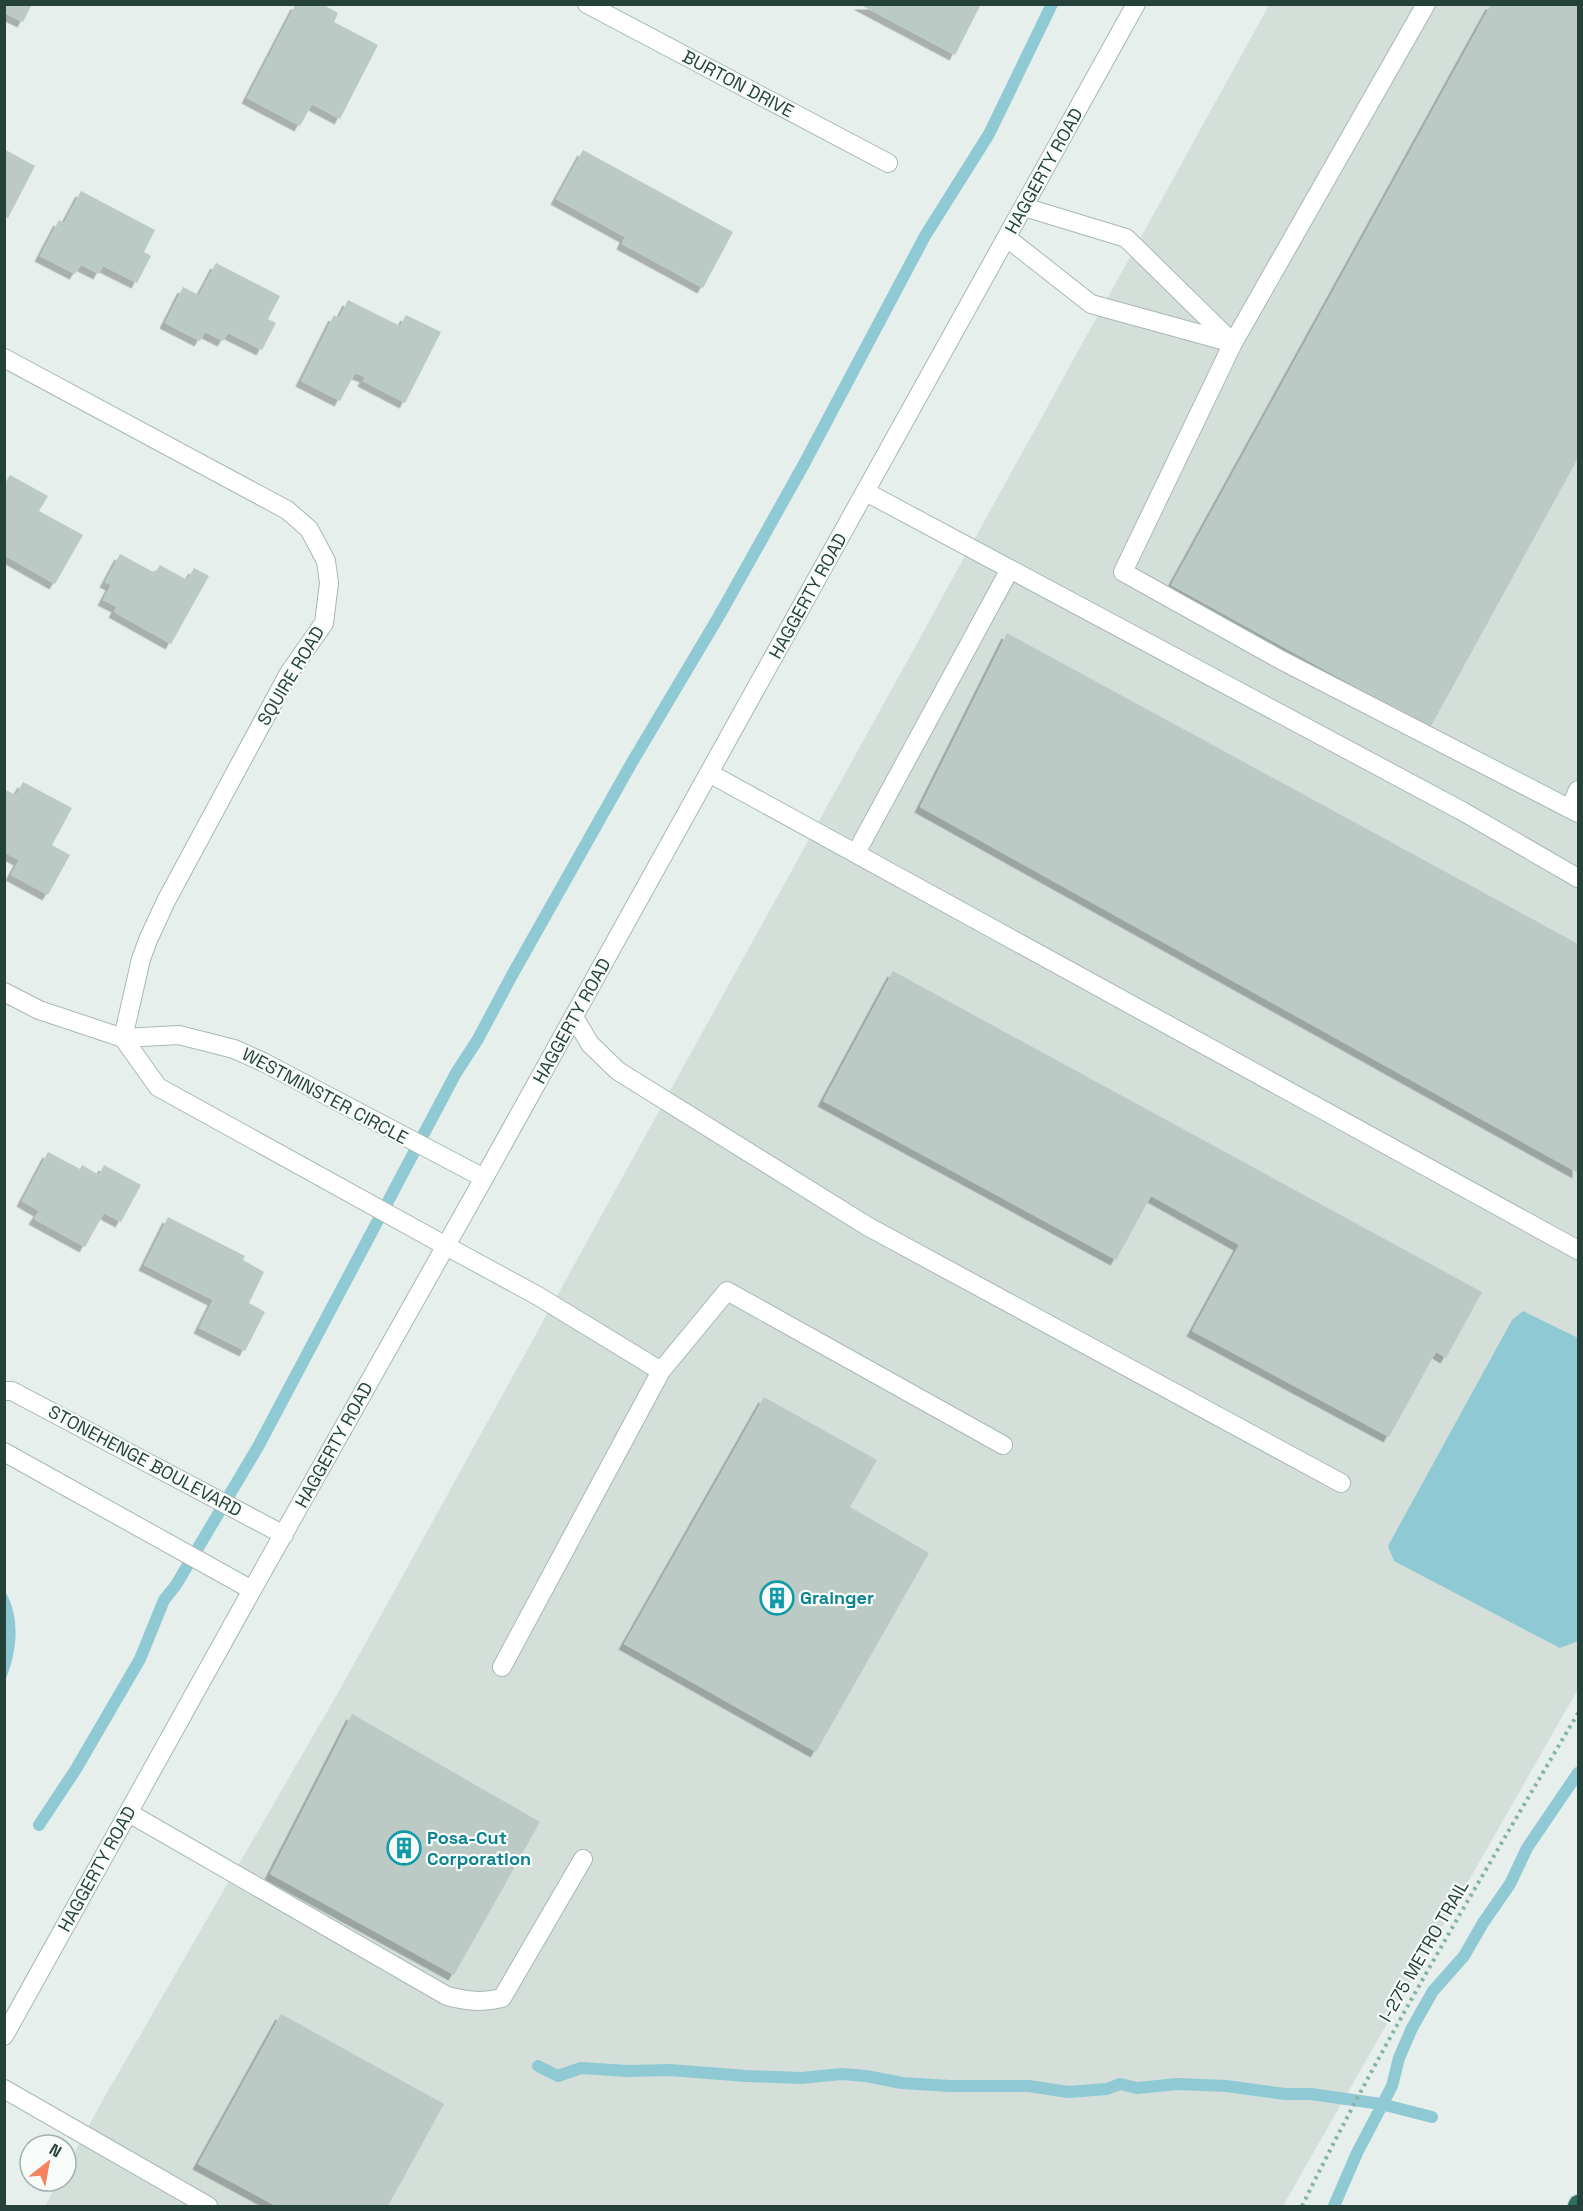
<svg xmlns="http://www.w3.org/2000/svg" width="1583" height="2211" font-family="'Space Grotesk',sans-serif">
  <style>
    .built { fill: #d4dfda }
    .water { fill: #8ec9d4 }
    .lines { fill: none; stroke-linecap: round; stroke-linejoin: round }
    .stream { stroke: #8ec9d4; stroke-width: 12 }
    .building { fill: #bbcac4; filter: url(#shadow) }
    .service-casing { stroke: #a8b8b2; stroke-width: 20 }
    .minor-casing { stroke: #a8b8b2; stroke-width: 20 }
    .tertiary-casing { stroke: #a8b8b2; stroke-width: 20 }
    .motorway-casing { stroke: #c2cac8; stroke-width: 20 }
    .path { stroke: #86b3a5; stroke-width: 4; stroke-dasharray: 3 4.5; stroke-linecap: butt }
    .service { stroke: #fff; stroke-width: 18 }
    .minor { stroke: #fff; stroke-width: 18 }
    .tertiary { stroke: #fff; stroke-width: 18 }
    .motorway { stroke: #2f6f62; stroke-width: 18 }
    .labels { text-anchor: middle; stroke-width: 4.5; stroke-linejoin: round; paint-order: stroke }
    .street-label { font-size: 18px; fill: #24423a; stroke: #f7fbf9 }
    .culture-label { font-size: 18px; font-weight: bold; fill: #0d838f; stroke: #f7fbf9; text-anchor: start }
  </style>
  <defs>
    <filter id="shadow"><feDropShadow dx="-5.5" dy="5.5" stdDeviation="0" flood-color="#0004"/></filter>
  </defs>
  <rect width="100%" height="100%" fill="#e6efeb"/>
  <path class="built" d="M1269,5H1578V1689L1283,2206H45L59,2181H66V2168L105,2096L343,1684Z"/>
  <path class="water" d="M1523,1311L1578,1338V1641L1560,1648L1394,1561L1388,1546L1512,1320Z
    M5,1591C21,1618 17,1653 5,1681Z"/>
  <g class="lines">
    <path class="stream" d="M39,1825L76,1769L140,1659L164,1600L176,1585L259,1445L456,1073L478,1039L511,977L631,764L719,616L804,464L925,236L989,134L1052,4
      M538,2066L558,2076L581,2068L627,2071L670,2070L746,2076L801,2078L842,2074L866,2076L902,2083L950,2086H1029L1068,2092L1107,2089L1120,2084L1137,2088L1178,2084L1226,2086L1285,2094H1311L1381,2104L1432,2117
      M1334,2206L1357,2153L1392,2086L1399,2058L1412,2028L1433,1991L1464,1956L1483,1923L1510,1884L1527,1848L1578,1773"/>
  </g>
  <path class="building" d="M4,4H32L23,22L4,13Z
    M296,4H322L338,13L334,22L378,45L340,119L312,104L300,126L247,98Z
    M859,4H981L955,55Z
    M1491,4H1578V458L1430,728L1171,585Z
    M4,149L35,166L8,218L4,217Z
    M583,150L733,232L703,288L622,244L625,237L556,199Z
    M81,191L155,230L144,252L151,256L137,283L103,266L99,274L81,265L75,274L40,256L59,220L64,223Z
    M216,263L280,296L268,319L276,323L262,350L228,333L223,341L205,332L200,341L165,323L183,287L199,295Z
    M348,300L400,326L406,315L441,332L405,403L363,381L365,377L355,373L340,401L301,381L334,315L339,318Z
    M10,475L48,496L39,511L83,535L55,584L4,555V485Z
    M120,554L155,573L160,565L187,580L194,568L209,576L171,644L114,612L117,607L103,600L111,585L105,582Z
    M1007,633L1578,944V1173L920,807Z
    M23,782L72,808L52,845L70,855L48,895L11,875L19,860L4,852V789L16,795Z
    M893,971L1482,1292L1446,1358L1436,1352L1389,1437L1192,1331L1239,1245L1151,1196L1116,1260L823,1101Z
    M48,1152L80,1169L82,1165L99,1175L104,1165L141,1185L121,1222L104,1213L85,1247L34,1219L39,1211L22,1201Z
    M168,1217L245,1256L243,1260L264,1272L249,1303L265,1312L245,1351L199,1328L213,1300L144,1265Z
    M764,1397L877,1460L850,1507L929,1553L816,1752L624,1644Z
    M352,1714L540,1822L454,1975L270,1874Z
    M281,2014L444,2104L388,2206H276L198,2164Z"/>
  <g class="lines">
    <g class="service-casing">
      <path id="service" d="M1426,4L1233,343L1123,572L1281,660L1578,813
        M1007,238L1091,304L1233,343L1126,238L1024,207
        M866,492L1462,811L1578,878
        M709,773L1578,1250
        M1570,809L1578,790
        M856,853L1010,569
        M574,1017L590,1044L618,1071L867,1226L1341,1483
        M446,1246L538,1296L661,1371L502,1667
        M661,1371L727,1291L1003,1445
        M129,1813L447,1996C467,2001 482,2003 502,1998L583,1859
        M4,2089L208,2206"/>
    </g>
    <g class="minor-casing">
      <path id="minor" d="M587,4L888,163
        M4,358L287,510L309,529L326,561L329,583L324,623L289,673L166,901L148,940L141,959L123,1038
        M4,992L39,1010L123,1038L179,1035L234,1049L263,1062L484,1178
        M123,1038L158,1087L446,1246
        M4,1391H12L284,1535
        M4,1452L252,1590"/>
    </g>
    <g class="tertiary-casing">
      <path id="tertiary" d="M4,2036L252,1590L484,1178L1136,4"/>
    </g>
    <g class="motorway-casing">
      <path id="motorway" d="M1577,2206L1578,2204"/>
    </g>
    <path class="path" d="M1302,2206C1385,2037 1483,1875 1578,1713"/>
    <use href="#service" class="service"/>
    <use href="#minor" class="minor"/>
    <use href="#tertiary" class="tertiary"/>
    <use href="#motorway" class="motorway"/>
  </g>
  <defs>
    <g id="building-ring" transform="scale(1.725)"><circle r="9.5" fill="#f7fbf9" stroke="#0f9aa8" stroke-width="1.5"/><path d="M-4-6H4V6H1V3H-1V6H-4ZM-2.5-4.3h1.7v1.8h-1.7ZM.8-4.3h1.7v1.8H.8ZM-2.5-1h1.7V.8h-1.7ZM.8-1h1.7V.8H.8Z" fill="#0f9aa8"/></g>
  </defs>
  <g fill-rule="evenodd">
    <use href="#building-ring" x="777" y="1598"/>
    <use href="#building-ring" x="404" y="1848"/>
  </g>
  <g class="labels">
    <g class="street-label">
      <text transform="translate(738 84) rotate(28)" y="6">BURTON DRIVE</text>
      <text transform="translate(1044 171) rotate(-61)" y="6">HAGGERTY ROAD</text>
      <text transform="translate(808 596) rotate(-61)" y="6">HAGGERTY ROAD</text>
      <text transform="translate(291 676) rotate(-59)" y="6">SQUIRE ROAD</text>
      <text transform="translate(572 1021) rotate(-61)" y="6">HAGGERTY ROAD</text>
      <text transform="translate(325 1096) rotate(28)" y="6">WESTMINSTER CIRCLE</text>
      <text transform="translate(334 1445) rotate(-61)" y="6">HAGGERTY ROAD</text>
      <text transform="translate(145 1461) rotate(28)" y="6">STONEHENGE BOULEVARD</text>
      <text transform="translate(97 1869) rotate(-61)" y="6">HAGGERTY ROAD</text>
      <text transform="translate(1424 1951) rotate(-60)" y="6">I-275 METRO TRAIL</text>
    </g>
    <g class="culture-label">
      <text x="800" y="1604">Grainger</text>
      <text x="427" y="1844">Posa-Cut<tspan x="427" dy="21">Corporation</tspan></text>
    </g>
  </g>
  <rect width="1583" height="2211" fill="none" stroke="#24423a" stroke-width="12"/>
  <g transform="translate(48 2163) rotate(31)"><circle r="28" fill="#f7fbf9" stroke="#a3b1ad" stroke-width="1.5"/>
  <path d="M0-4.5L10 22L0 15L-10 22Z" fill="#f4845f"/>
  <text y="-9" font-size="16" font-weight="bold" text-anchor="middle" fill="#24423a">N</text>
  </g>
</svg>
